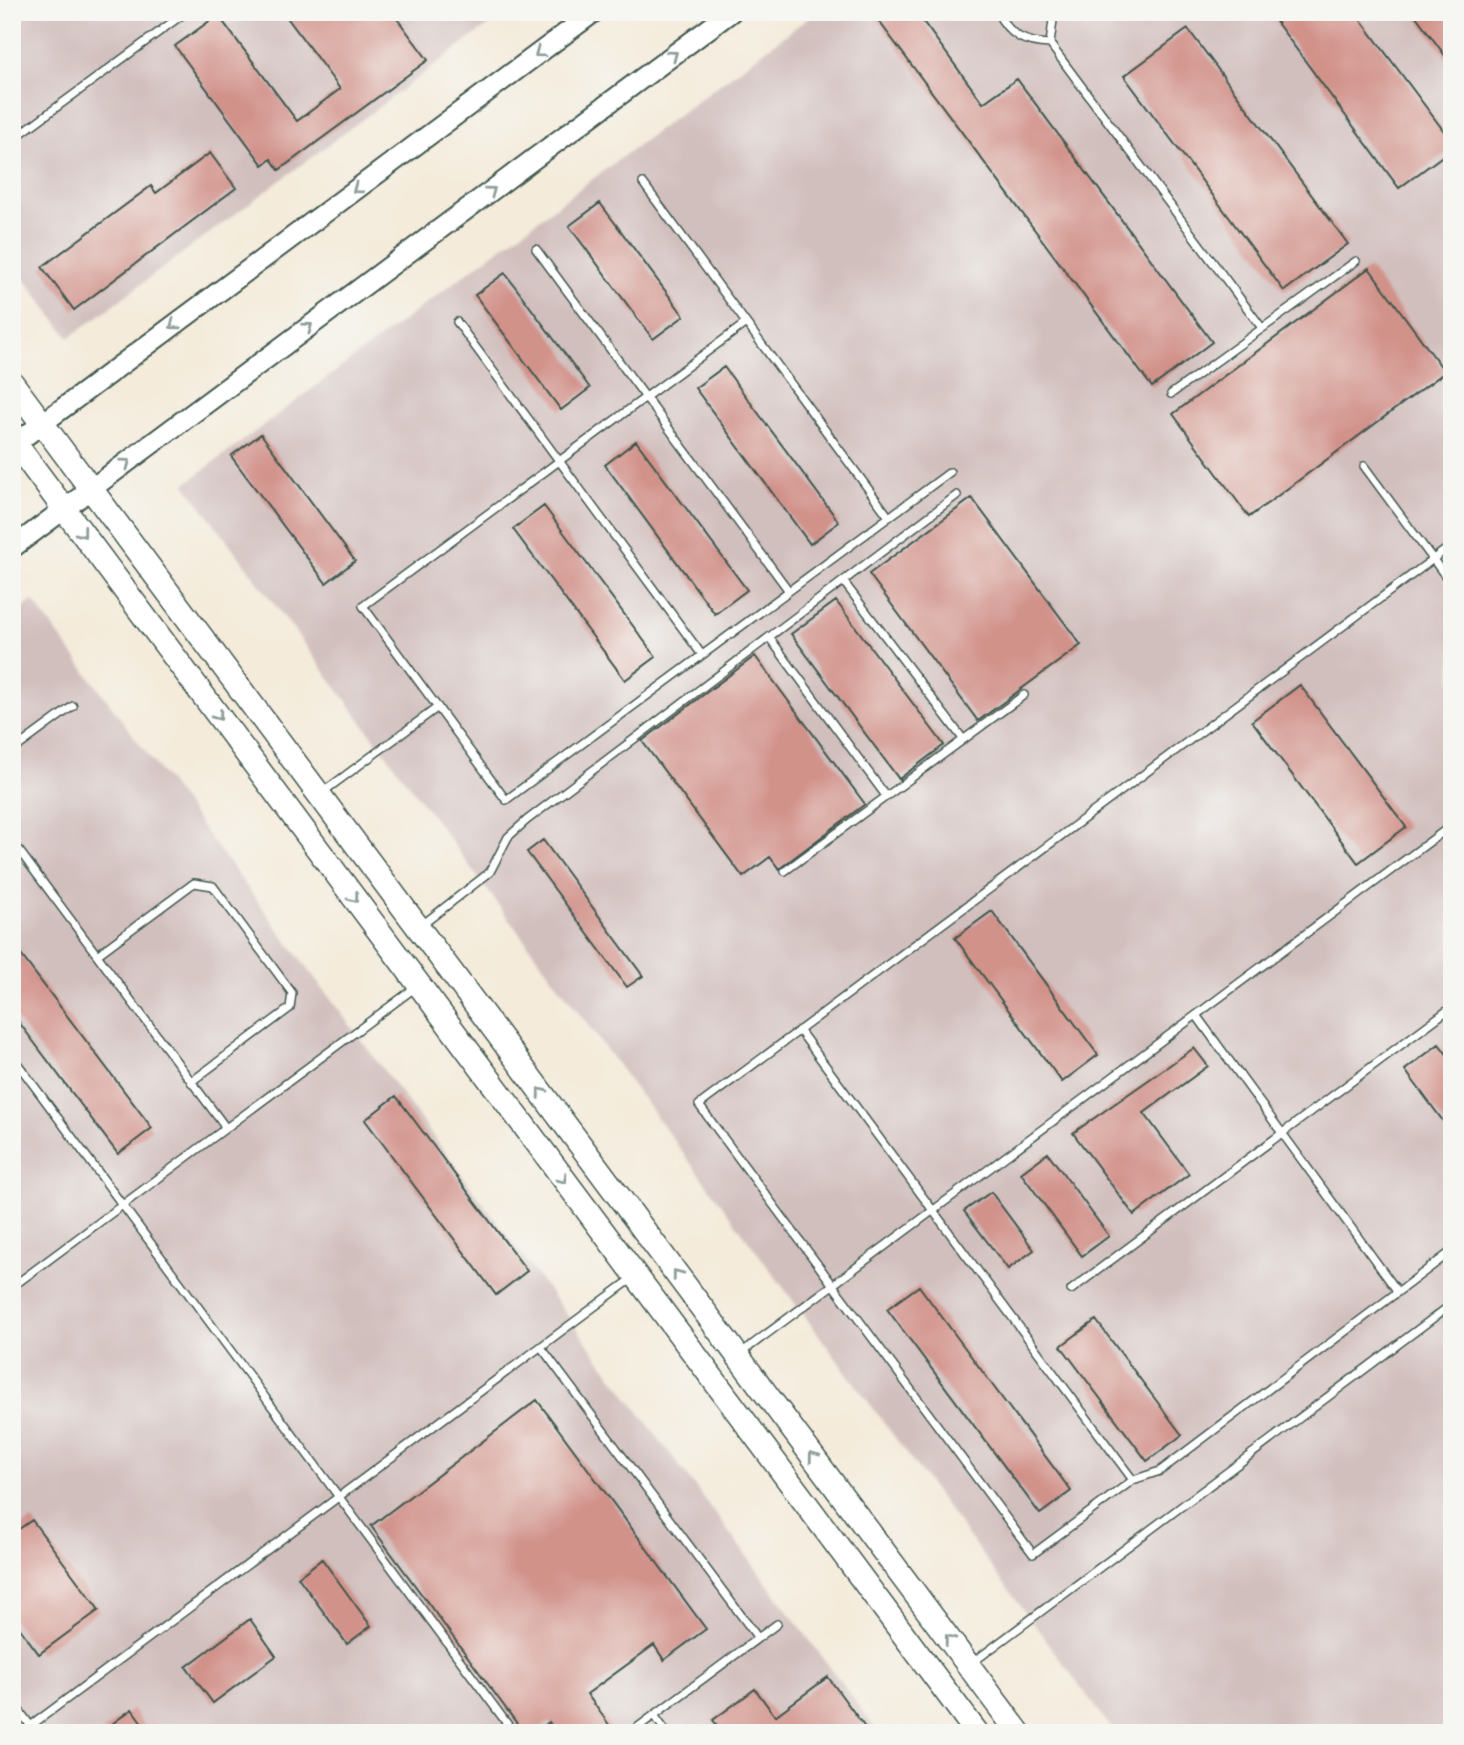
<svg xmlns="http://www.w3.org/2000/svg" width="1464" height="1745" font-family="Mali,sans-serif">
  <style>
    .industrial { fill: #d1bfbe }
    .building { fill: #d1928a }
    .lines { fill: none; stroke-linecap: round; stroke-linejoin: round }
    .service-casing { stroke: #3f574d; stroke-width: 10 }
    .tertiary-casing { stroke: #3f574d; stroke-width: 23 }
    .primary-casing { stroke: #3f574d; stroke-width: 26 }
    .service { stroke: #fff; stroke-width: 7 }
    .tertiary { stroke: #fff; stroke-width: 19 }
    .primary { stroke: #fff; stroke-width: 23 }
    .oneway { stroke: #8f9e9a }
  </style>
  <rect width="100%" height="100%" fill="#f6f6f2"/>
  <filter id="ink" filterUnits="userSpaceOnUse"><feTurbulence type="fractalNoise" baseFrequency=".0143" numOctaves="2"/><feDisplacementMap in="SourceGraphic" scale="14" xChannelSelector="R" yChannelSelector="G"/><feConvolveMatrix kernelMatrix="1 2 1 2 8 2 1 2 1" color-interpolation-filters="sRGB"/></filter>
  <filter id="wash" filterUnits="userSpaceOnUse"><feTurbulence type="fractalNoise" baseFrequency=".00686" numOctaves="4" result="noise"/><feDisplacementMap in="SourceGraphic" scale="28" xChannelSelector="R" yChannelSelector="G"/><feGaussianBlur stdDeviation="1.57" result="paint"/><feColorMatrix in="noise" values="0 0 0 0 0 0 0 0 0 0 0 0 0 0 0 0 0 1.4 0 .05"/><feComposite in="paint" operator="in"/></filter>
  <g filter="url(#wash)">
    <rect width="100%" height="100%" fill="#f4ebda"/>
    <path class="industrial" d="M12,12H506L69,338L12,262Z
      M816,12H1452V1733H1115L185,484Z
      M33,601L879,1733H12V616Z"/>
    <g id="blocks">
      <path class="building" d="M283,12H392L428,60L279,170L271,159L263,165L175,46L218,15L297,121L340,89Z
        M872,12H916L983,103L1017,79L1212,342L1152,387Z
        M1269,12H1355L1452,142V149L1399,188Z
        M1413,12H1452V65Z
        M1188,29L1348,244L1284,291L1124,76Z
        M210,153L236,188L74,310L42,267L151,186L156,193Z
        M600,203L684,316L653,339L569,226Z
        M1369,268L1445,372L1249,517L1173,414Z
        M505,273L590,388L561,410L475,295Z
        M724,367L839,522L810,544L695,388Z
        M261,434L355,561L326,583L231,456Z
        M636,441L747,590L715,614L605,465Z
        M972,498L1081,645L978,721L869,574Z
        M544,506L656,657L625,680L513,529Z
        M836,601L944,745L899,779L791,634Z
        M755,656L865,804L779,869L770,857L743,877L642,741Z
        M1300,685L1406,827L1358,863L1252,721Z
        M543,840L643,976L627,987L527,852Z
        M992,911L1098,1055L1062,1082L955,938Z
        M12,943L152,1128L118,1154L12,1013Z
        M1439,1044L1452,1061V1133L1405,1070Z
        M1194,1048L1208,1066L1144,1113L1189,1174L1134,1215L1073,1133Z
        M396,1096L527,1271L496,1295L365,1120Z
        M1048,1153L1109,1236L1082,1256L1021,1173Z
        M991,1192L1034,1250L1008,1269L964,1211Z
        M919,1286L1071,1491L1040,1514L887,1309Z
        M1096,1320L1182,1435L1147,1461L1061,1346Z
        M537,1400L706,1629L664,1660L654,1645L587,1694L615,1733H556L549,1722L535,1733H524L371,1526Z
        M32,1520L99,1610L39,1654L12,1618V1534Z
        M322,1559L371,1626L347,1644L298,1577Z
        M250,1619L276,1656L213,1703L186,1667Z
        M828,1677L869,1733H723L713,1720L755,1689L775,1716Z
        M132,1709L149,1733H100Z"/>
    </g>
  </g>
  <g filter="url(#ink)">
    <use href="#blocks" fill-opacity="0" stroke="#3f574d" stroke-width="2"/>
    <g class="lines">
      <g class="service-casing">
        <path id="service" d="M997,12C1010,36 1024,43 1050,44
          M1054,12L1050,44L1262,328
          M12,140L186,12
          M643,183L889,517
          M536,249L789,591
          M457,322L702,655
          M746,323L363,606L506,800L950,472
          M1171,394L1356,261
          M1364,466L1452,585
          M1452,545L699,1105L1033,1554L1133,1480L1160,1471L1452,1251
          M843,581L963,739
          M769,637L886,796
          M12,751L73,706
          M323,792L438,707
          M12,841L226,1128
          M785,871L1024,695
          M422,925L490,872L508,837L527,820L957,495
          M97,955L194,883L213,886L292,993L290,1008L191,1082
          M1196,1015L1398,1292
          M799,1030L1133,1480
          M12,1056L514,1733
          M12,1287L416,987
          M1071,1290L1452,1007
          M541,1347L758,1638
          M741,1353L1452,825
          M972,1663L1452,1304
          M12,1701L36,1733
          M654,1715L667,1733
          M21,1733L633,1278
          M630,1733L777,1624"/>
      </g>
      <g class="tertiary-casing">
        <path id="tertiary" d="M12,446L594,12
          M12,548L731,12"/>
      </g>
      <g class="primary-casing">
        <path id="primary" d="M12,383L1019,1733
          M12,439L977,1733"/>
      </g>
      <use href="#service" class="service"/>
      <use href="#tertiary" class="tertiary"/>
      <use href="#primary" class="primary"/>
    </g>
    <defs><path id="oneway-chevron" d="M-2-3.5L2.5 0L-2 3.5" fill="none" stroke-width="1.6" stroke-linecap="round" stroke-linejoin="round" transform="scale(1.75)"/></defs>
    <g class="oneway">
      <use href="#oneway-chevron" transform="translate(539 53) rotate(143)"/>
      <use href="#oneway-chevron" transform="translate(673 55) rotate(-37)"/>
      <use href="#oneway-chevron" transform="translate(357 189) rotate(143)"/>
      <use href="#oneway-chevron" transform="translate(491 191) rotate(-37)"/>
      <use href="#oneway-chevron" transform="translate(174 325) rotate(143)"/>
      <use href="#oneway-chevron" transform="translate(308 327) rotate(-37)"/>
      <use href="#oneway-chevron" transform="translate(126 463) rotate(-37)"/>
      <use href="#oneway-chevron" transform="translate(82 533) rotate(53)"/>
      <use href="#oneway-chevron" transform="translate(218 716) rotate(53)"/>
      <use href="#oneway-chevron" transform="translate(354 898) rotate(53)"/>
      <use href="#oneway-chevron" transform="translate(541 1092) rotate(-127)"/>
      <use href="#oneway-chevron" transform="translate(563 1179) rotate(53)"/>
      <use href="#oneway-chevron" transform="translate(677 1274) rotate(-127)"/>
      <use href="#oneway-chevron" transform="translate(813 1456) rotate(-127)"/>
      <use href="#oneway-chevron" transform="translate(949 1639) rotate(-127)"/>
    </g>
  </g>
  <rect width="1464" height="1745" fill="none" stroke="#f6f6f2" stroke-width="42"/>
</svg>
